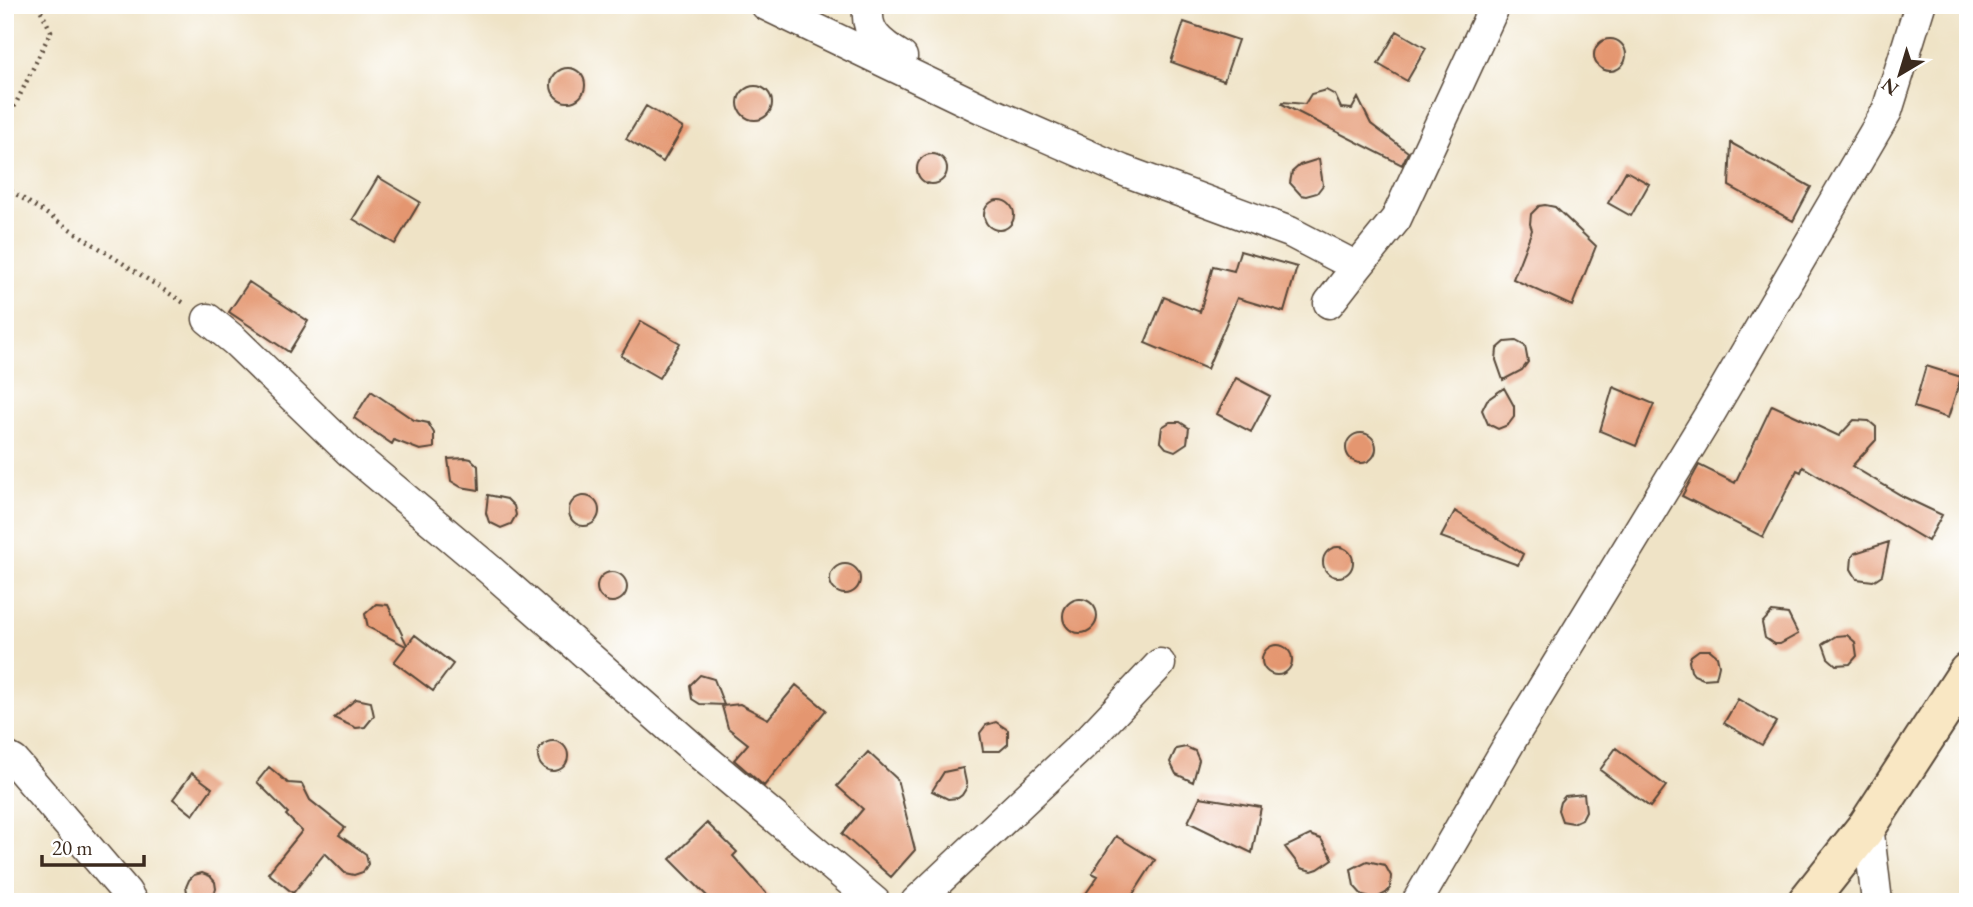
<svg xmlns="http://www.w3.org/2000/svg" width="1973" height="907" font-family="'EB Garamond',serif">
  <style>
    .building { fill: #e49670 }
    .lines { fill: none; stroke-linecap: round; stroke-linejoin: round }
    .street-casing { stroke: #564637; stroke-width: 33 }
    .secondary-casing { stroke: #564637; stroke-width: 42 }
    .path { stroke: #564637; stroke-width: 4.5; stroke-dasharray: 2 5; stroke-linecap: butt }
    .street { stroke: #fff; stroke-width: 30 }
    .secondary { stroke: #f9e7c3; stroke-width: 38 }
  </style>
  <rect width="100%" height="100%" fill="#fff"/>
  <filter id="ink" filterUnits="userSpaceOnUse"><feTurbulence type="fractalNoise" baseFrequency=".0143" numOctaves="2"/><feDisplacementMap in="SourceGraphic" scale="14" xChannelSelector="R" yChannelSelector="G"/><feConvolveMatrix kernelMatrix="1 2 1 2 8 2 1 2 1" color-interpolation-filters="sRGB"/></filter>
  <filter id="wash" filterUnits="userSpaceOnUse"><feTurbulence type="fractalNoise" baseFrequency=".00686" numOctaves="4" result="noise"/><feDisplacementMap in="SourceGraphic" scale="28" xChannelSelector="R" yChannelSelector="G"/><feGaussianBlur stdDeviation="1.57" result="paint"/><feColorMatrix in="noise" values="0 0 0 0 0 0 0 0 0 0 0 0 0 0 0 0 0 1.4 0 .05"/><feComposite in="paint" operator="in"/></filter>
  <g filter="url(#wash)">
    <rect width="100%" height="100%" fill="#efe3c6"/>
    <g id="blocks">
      <path class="building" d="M1184,22L1238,40L1224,81L1171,62Z
        M1397,31L1426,48L1407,81L1378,64Z
        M1594 55a16 16 0 1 1 32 0a16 16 0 1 1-32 0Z
        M551 85a17 17 0 1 1 34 0a17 17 0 1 1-34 0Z
        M738 103a17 17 0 1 1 34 0a17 17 0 1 1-34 0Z
        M1326,90L1335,95L1341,108L1352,109L1358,98L1371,124L1408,152L1402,165L1282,104L1283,102L1305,104L1311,94Z
        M646,106L683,128L663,162L626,139Z
        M1731,143L1811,187L1793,221L1729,186Z
        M917 169a15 15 0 1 1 30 0a15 15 0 1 1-30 0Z
        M1319,159L1323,185L1317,193L1306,196L1301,195L1290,183L1292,172L1300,165Z
        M1626,171L1649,184L1631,216L1608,203Z
        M378,177L420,202L395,244L353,219Z
        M984 215a15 15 0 1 1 30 0a15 15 0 1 1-30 0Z
        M1545,205L1555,207L1596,246L1572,306L1513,279L1532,230L1530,224L1531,214L1539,206Z
        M1240,251L1297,267L1284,312L1237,298L1207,369L1145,343L1164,297L1200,312L1213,266L1234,271Z
        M249,282L308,321L289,352L229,312Z
        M641,321L680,343L659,378L621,356Z
        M1516,341L1525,346L1528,362L1522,370L1503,380L1496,360L1497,349L1505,342Z
        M1926,366L1961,377L1948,418L1914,407Z
        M1236,378L1270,396L1251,432L1217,414Z
        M1613,387L1654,404L1636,446L1600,431Z
        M1504,388L1514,406V417L1508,425L1498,429L1488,424L1482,410L1487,400Z
        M371,391L414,420L428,423L434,433V448L420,450L394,440L392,444L354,418Z
        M1772,405L1839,436L1854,420L1869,421L1876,427V440L1852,466L1904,497L1942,515L1928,541L1803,467L1801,472L1797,470L1763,537L1682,496L1699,465L1735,483Z
        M1170,422H1180L1189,428L1187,443L1175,451L1166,448L1160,441L1162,427Z
        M1346 448a15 15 0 1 1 30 0a15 15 0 1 1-30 0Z
        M466,458L471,459L478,466L479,490L461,487L451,481L448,459Z
        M488,495L507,499L514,506L516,515L511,524L501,528L489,522L486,513Z
        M569 511a15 15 0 1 1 30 0a15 15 0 1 1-30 0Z
        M1455,511L1523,554L1518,565L1441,537Z
        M1889,542L1882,575L1873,581L1857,579L1851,569L1852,557L1855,553Z
        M1323 562a15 15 0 1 1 30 0a15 15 0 1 1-30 0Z
        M830 579a15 15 0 1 1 30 0a15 15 0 1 1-30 0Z
        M597 587a15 15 0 1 1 30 0a15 15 0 1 1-30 0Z
        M1063 616a17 17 0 1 1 34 0a17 17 0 1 1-34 0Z
        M376,604L388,605L407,645L415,635L453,664L433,691L394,662L406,646L368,627L365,614Z
        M1772,612L1788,614L1798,634L1780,644H1774L1765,638L1762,623Z
        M1847,635L1855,642L1857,656L1850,664L1836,665L1828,658L1823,644L1836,636Z
        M1262 660a15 15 0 1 1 30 0a15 15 0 1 1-30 0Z
        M1699,650H1710L1717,656L1719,665L1716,678L1703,679L1694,675L1691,671L1689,661L1691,656Z
        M700,675L714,679L724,705L700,704L692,699L690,685Z
        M796,685L826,710L764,786L734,760L748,744L728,728L722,706L740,704L768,719Z
        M356,699L371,702L374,716L365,727L356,728L334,718Z
        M1738,699L1776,722L1762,745L1724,723Z
        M996,722L1008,730V744L1000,751H983L980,733L986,725Z
        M538 756a15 15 0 1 1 30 0a15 15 0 1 1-30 0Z
        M1186,747L1195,751L1199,760L1193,782L1176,774L1170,762L1176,749Z
        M1616,748L1666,786L1650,807L1600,770Z
        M868,752L897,779L915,850L891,877L842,834L863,809L837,786Z
        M269,767L288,783L302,784L310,800L345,828L339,835L366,854L368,864L363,872L354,875L345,873L325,853L293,893L268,873L302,831L286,815L288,813L257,782Z
        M963,768L967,787L962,795L958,798L948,799L932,791L944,772Z
        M192,773L212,788L193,815L173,799Z
        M1584,794L1586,811L1582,819L1573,823L1562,821L1558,810L1560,802L1565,796Z
        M1200,797L1261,807L1252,853L1188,822Z
        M707,823L737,852L733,856L774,902H713L670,859Z
        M1310,835L1321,839L1333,859L1318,869L1312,871L1301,868L1285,847Z
        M1116,836L1155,860L1128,902H1080L1098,876L1092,873Z
        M1367,861L1385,865L1391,876L1390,888L1386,893L1375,899L1363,896L1354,886L1351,869Z
        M202,873L210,876L215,882L216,889L211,902H189L186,887L189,880L194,875Z"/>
    </g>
  </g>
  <g filter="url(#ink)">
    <use href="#blocks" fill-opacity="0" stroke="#564637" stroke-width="2"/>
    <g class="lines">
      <g class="street-casing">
        <path id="street" d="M766,5L985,110L1122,170L1290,232L1357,267L1396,219L1495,5
          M869,5C863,32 881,44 902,57
          M1329,303L1357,267
          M208,319L235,341L350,452L489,569L702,756L875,902
          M5,756L14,761L126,892L132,902
          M1868,825L1877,902
          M916,902L1086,742L1160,664
          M1417,902L1513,737L1708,417L1887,111L1920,5"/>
      </g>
      <g class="secondary-casing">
        <path id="secondary" d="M1807,902L1868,825L1968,672"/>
      </g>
      <path class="path" d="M5,126L51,31L38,5
        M5,187L184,303"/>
      <use href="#street" class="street"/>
      <use href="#secondary" class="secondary"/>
    </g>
  </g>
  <rect width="1973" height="907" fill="none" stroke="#fff" stroke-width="28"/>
  <g transform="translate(1900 74) rotate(218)" stroke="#ffffff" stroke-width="5" paint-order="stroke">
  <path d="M0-5L12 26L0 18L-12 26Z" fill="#3b2a1e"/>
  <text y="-10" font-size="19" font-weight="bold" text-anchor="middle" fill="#3b2a1e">N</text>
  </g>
  <path d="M42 855v10h102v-10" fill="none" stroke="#3b2a1e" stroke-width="3.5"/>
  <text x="52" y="855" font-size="21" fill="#3b2a1e" stroke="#ffffff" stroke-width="5" paint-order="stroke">20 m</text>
</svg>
